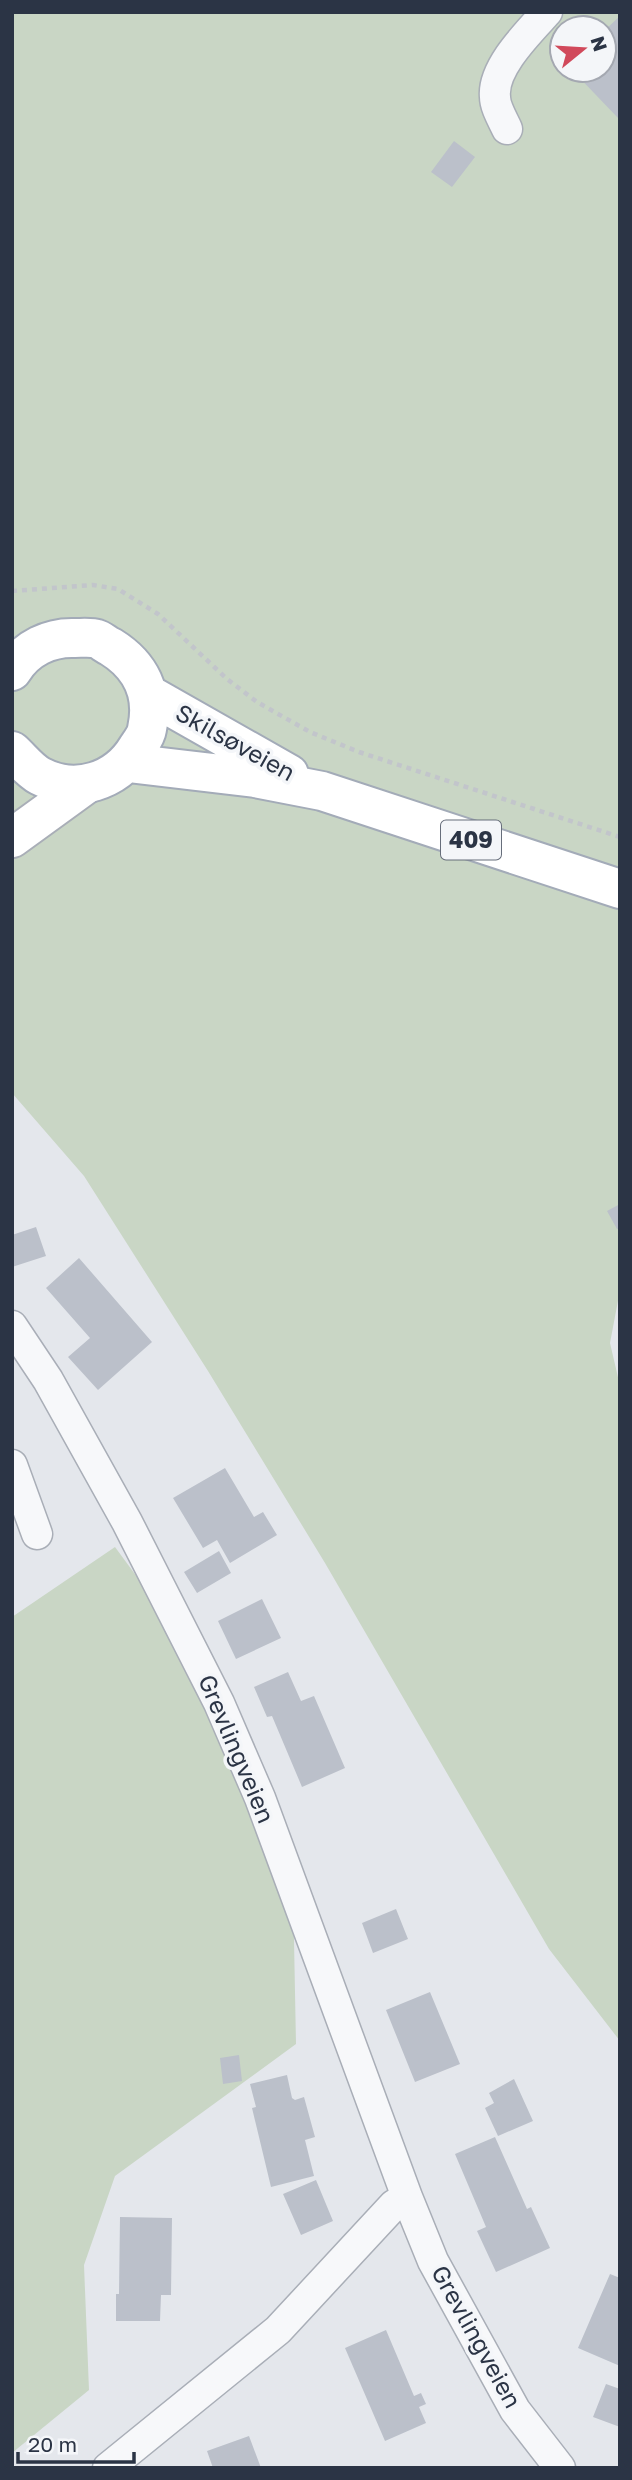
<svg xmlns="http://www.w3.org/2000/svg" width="632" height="2480" font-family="'Golos Text',sans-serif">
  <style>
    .green { fill: #c9d6c5; fill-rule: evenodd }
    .building { fill: #bbc0ca }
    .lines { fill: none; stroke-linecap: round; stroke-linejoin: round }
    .street-casing { stroke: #a9aeb7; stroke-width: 33 }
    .secondary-casing { stroke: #a9aeb7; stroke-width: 42 }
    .primary-casing { stroke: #a3abb8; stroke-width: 42 }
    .path { stroke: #c2c5cb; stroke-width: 4.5; stroke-dasharray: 5 5; stroke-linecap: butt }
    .street { stroke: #f7f8fa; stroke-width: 30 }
    .secondary { stroke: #fff; stroke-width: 38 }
    .primary { stroke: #fff; stroke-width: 38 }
    .labels { text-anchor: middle; stroke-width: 7; stroke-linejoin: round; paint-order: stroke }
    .shield { fill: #f4f6f9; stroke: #676e7b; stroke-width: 2 }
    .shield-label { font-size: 23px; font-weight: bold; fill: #2b3445 }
    .street-label { font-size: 24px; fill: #2b3445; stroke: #f4f6f9 }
  </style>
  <rect width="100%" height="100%" fill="#e4e7ec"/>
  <path class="green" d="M12,12H620V1290L610,1343L620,1386V2041L549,1949L325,1563L208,1371L84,1176L12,1093ZM562,28H604V70H562Z
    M115,1547L212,1679L293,1888L296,2044L115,2176L84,2265L89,2390L12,2453V1617Z"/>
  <path class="building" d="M620,16V116L618,118L572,70H604V31Z
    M454,141L475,157L452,187L431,172Z
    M620,1204V1228L617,1229L607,1211Z
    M36,1227L46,1256L12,1267V1235Z
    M79,1258L152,1342L98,1390L68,1357L90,1338L46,1288Z
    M225,1468L254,1517L263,1512L277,1535L230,1563L217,1540L203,1548L173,1498Z
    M219,1551L231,1573L197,1593L184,1572Z
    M262,1599L281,1638L236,1659L218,1621Z
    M288,1672L301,1701L314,1696L345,1768L302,1787L272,1716L267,1717L254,1687Z
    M396,1909L408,1939L373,1953L362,1923Z
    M430,1992L460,2064L415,2082L386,2010Z
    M239,2055L242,2081L223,2084L220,2058Z
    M287,2075L292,2098L295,2100L304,2097L315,2137L305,2140L314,2176L271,2187L252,2108L256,2107L250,2084Z
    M514,2079L533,2121L498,2136L485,2108L494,2103L489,2093Z
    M495,2137L527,2209L531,2207L550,2248L496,2272L477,2231L486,2227L455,2154Z
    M316,2180L333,2221L301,2235L283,2194Z
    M120,2217L172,2218L171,2295H161L160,2321H116V2294H119Z
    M610,2274L620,2278V2366L578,2348Z
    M386,2330L414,2396L421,2393L426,2404L419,2407L426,2423L385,2441L345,2348Z
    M606,2384L620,2389V2427L593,2417Z
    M249,2436L261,2468H213L207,2451Z"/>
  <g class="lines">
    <g class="street-casing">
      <path id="street" d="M507,129C503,120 495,107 495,97C492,68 528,33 547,12
        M12,1326L48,1380L127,1522L219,1703L260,1798L407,2197L433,2261L515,2410L560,2468
        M12,1465L37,1534
        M108,2468L278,2330L394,2205L407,2197"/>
    </g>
    <g class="secondary-casing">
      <path id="secondary" d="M12,838L85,785"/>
    </g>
    <g class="primary-casing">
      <path id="primary" d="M12,671C26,648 50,637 75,638C82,638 91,637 97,639C101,640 106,645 111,647C140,665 155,693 147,729C146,736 141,742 137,748C117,781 76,795 40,776C30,771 21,759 12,751
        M148,694L289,774
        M128,763L255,778L322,791L620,889"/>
    </g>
    <path class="path" d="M12,591L93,585L118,589L158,614L227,679L257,702L310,732L359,752L620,837"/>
    <use href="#street" class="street"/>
    <use href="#secondary" class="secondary"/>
    <use href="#primary" class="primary"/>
  </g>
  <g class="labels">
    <rect class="shield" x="441" y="820.5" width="60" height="39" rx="5"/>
    <g class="shield-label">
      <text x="471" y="848">409</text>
    </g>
    <g class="street-label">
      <text transform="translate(235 743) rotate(29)" y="8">Skilsøveien</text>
      <text transform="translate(236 1749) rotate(67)" y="8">Grevlingveien</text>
      <text transform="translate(476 2337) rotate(61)" y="8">Grevlingveien</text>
    </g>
  </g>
  <rect width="632" height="2480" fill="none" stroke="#2b3445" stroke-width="28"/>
  <g transform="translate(583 49) rotate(72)"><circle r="33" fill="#f4f6f9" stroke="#a4a8b1" stroke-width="2"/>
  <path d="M0-5L12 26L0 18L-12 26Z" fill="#d1495b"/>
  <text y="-10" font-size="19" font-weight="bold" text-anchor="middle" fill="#2b3445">N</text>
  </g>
  <path d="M18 2452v10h116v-10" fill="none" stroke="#2b3445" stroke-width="3.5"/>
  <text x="28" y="2452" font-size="21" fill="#2b3445" stroke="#f4f6f9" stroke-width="5" paint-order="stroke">20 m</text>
</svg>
